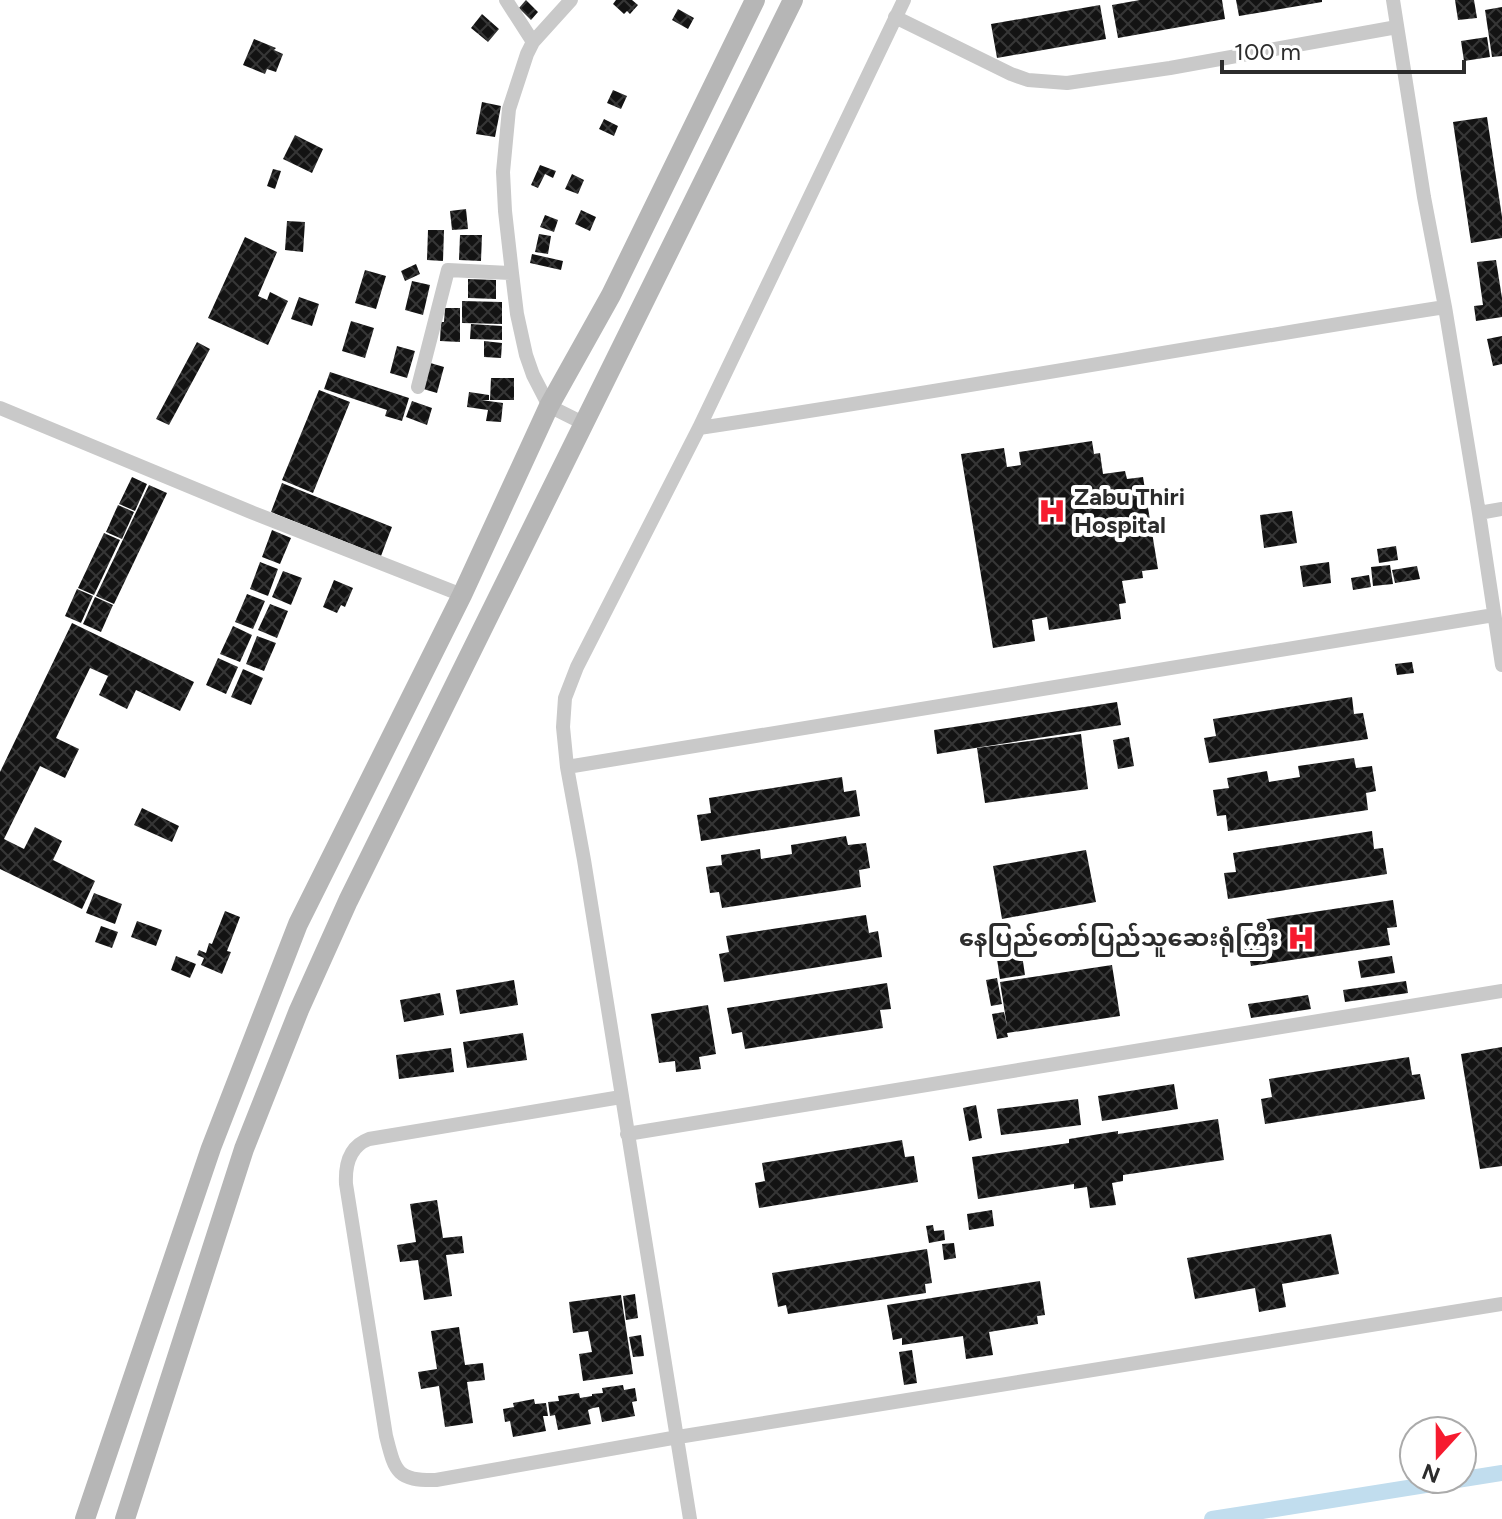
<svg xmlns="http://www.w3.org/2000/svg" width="1502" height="1519" font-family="Figtree,'Noto Sans Myanmar',sans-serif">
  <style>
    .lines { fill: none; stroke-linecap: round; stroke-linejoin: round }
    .canal { stroke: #c1ddee; stroke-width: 16 }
    .building { fill: url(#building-cross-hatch) }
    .minor { stroke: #c9c9c9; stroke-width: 14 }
    .secondary { stroke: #b6b6b6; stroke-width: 20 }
    .labels { text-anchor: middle; stroke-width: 8; stroke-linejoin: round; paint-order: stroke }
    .poi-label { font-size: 24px; font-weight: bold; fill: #2c2c2c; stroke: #fff; text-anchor: start }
  </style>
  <defs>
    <pattern id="building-cross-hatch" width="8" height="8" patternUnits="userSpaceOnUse" patternTransform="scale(2)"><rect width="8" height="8" fill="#131313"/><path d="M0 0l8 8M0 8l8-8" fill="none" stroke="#363636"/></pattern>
  </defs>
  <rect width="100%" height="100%" fill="#fff"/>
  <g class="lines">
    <path class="canal" d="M1212,1519L1502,1473"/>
  </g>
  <path class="building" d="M526,0L538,12L531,20L519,8Z
    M616,0H632L638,5L630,14L627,11L624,14L613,4Z
    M1140,0H1222L1225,19L1118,38L1112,5Z
    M1236,0H1322V2L1239,16Z
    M1455,0H1474L1477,18L1458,20Z
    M1100,5L1106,39L997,58L991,24Z
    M1502,7V56L1492,57L1485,10Z
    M678,9L694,18L688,29L672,20Z
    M482,14L499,29L488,42L471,28Z
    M1487,37L1490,57L1464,61L1461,41Z
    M254,39L276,48L274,50L283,54L276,72L267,69L265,74L243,65Z
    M613,90L627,96L621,109L607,103Z
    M482,102L501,106L495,137L476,134Z
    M1487,117L1502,217V238L1471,243L1453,122Z
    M604,119L618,126L614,136L599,129Z
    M295,135L323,149L312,173L283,159Z
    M540,165L556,171L553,178L545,174L538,188L531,185Z
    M273,169L281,171L275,189L267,186Z
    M572,174L584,180L578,194L565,189Z
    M466,209L468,229L452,230L450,211Z
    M581,210L596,217L590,231L575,224Z
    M545,215L558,220L554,232L540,227Z
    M287,221L305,222L303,252L285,250Z
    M428,230H444L443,261L427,260Z
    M539,234L551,236L548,254L535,252Z
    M460,235H482L481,261L459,260Z
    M245,237L277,252L258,296L267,300L270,292L288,301L268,345L208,318Z
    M532,254L563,261L561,270L530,263Z
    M1496,260L1502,298V317L1476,321L1474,306L1483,305L1477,262Z
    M416,264L420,274L405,281L401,271Z
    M365,270L386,276L376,309L355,303Z
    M468,279L496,280V299L468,298Z
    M412,281L430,285L423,315L405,310Z
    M299,297L319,304L312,326L291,319Z
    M462,301L502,302V324L462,323Z
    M445,308H460V342L440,341L441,322H444Z
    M351,321L374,328L365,358L342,351Z
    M471,324L502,326V340L470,339Z
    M1502,336V364L1493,366L1487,339Z
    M484,341L502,343L501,358L484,357Z
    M197,342L210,349L169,425L156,419Z
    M397,346L415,351L407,378L390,373Z
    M427,362L444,367L437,393L420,388Z
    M330,372L409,398L402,421L385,416L387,410L324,389Z
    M491,378H514V400H490Z
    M319,390L350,402L313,493L282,480Z
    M469,392L489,395V400H481L503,403L501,422L486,421L488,410L467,407Z
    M412,401L432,408L427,425L406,417Z
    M1092,441L1094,454L1100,453L1103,474L1125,471L1127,479L1143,477L1158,569L1142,571L1143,578L1122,581L1126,603L1119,604L1121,619L1049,630L1047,617L1032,620L1035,641L993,648L961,454L1004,448L1007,467L1021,465L1019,452Z
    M132,477L147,484L135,511L119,504Z
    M282,483L392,527L381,556L271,512Z
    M149,485L167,493L114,604L96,596Z
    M118,505L134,512L122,539L106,532Z
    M1292,511L1297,543L1264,548L1260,515Z
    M272,530L291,538L280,564L262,557Z
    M104,533L120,540L94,595L78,588Z
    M1396,546L1398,560L1379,563L1377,549Z
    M260,562L278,569L268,596L250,589Z
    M1329,562L1331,583L1303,587L1300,566Z
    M1390,565L1393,584L1373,586L1371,567Z
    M1417,566L1420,579L1395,583L1392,570Z
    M283,571L302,578L291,605L272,597Z
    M1369,575L1371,587L1353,590L1351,578Z
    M334,580L353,588L345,607L341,605L337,613L323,607Z
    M77,589L93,596L81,623L65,616Z
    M247,594L265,601L253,629L235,622Z
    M95,597L113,605L101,632L83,624Z
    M270,604L288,611L277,638L258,630Z
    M72,623L194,682L180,711L136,690L127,709L99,695L108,676L90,668L56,738L79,749L65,778L40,766L4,839L24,849L35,827L62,841L53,860L95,881L82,909L0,869V772Z
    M233,626L252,635L240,662L220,654Z
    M257,636L276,643L264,671L246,664Z
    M218,658L238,667L226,694L206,685Z
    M1412,662L1414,673L1397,675L1395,664Z
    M243,669L263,678L251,705L231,697Z
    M1352,697L1354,714L1363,713L1368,739L1209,763L1204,738L1216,736L1213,719Z
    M1117,702L1121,725L937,754L934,730Z
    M1081,734L1088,789L985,803L977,748Z
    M1129,737L1134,766L1118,769L1113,740Z
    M1354,758L1356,768L1372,766L1376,791L1366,793L1368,810L1228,831L1226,815L1217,816L1213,790L1229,788L1227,778L1267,771L1269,782L1300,777L1298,766Z
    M842,777L844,792L856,790L860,816L701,841L697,815L711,813L709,798Z
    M142,808L179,826L172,842L134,825Z
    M1372,831L1374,849L1383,848L1387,874L1228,899L1224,873L1236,872L1233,853Z
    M846,836L848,845L866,843L870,868L859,870L861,887L722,908L719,892L710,893L706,867L722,865L721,855L760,849L761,859L792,854L791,845Z
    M1086,850L1096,902L1002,919L993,866Z
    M94,893L122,904L115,924L86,913Z
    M1393,900L1397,927L1387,928L1390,945L1251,966L1248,951L1238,952L1234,924Z
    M225,911L240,917L227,951L231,952L222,974L201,965L204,958L197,955L199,950L206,953L209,943L212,944Z
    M866,915L869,933L878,931L882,957L724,982L719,954L729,952L726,936Z
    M137,921L162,930L156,946L131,937Z
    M101,926L118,932L112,948L95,942Z
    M1022,955L1025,975L1000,979L997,959Z
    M176,956L196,964L190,978L171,970Z
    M1392,956L1395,973L1361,978L1358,961Z
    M1112,965L1120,1016L1007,1033L1008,1037L997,1039L992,1014L1004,1012L1007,1026L1000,982Z
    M997,978L1002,1004L991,1006L986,980Z
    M514,980L518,1005L460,1014L456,990Z
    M1406,981L1408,993L1345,1002L1343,990Z
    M887,983L891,1009L880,1010L883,1028L745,1049L742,1032L732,1034L727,1008Z
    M440,993L444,1015L404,1022L400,1000Z
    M1308,995L1311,1009L1251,1018L1248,1004Z
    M708,1005L716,1054L699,1057L701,1069L676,1072L675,1061L659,1063L651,1014Z
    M523,1033L527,1060L467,1068L463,1042Z
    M1502,1047V1166L1480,1169L1461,1054Z
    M451,1048L454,1072L399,1079L396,1055Z
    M1409,1057L1412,1075L1420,1074L1425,1099L1265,1124L1261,1099L1272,1097L1269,1079Z
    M1174,1084L1178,1109L1102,1121L1098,1096Z
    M1078,1099L1081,1125L1001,1135L997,1109Z
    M976,1105L982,1138L969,1141L963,1108Z
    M1218,1119L1224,1160L1123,1175V1181L1112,1183L1116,1205L1090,1208L1087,1187L1074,1189V1184L978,1199L972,1157L1069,1143V1139L1118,1131V1134Z
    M902,1140L905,1157L914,1156L918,1182L759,1208L755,1183L765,1181L762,1163Z
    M437,1200L443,1238L462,1236L464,1253L446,1255L452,1296L424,1300L418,1260L400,1262L397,1245L416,1242L410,1204Z
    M992,1210L994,1226L969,1230L967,1214Z
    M933,1225L934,1231L944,1230L945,1240L929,1243L926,1226Z
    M1331,1234L1339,1274L1282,1284L1286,1307L1259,1312L1255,1288L1195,1299L1187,1258Z
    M954,1243L956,1258L944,1260L942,1244Z
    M927,1249L932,1283L925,1284L926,1293L788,1314L786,1305L778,1307L772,1273Z
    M1040,1281L1045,1315L1037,1316L1038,1324L989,1332L993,1355L966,1359L963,1336L902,1345V1338L893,1340L887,1305Z
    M635,1294L638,1318L626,1320L623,1296Z
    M621,1295L633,1374L583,1381L579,1354L592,1352L588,1331L573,1333L569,1302Z
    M459,1327L465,1365L483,1363L485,1380L467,1382L473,1423L445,1427L439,1386L421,1389L418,1372L437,1369L431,1331Z
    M641,1335L644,1356L633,1357L629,1337Z
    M912,1350L917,1383L904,1385L899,1352Z
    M623,1385L624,1390L635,1388L637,1401L632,1402L635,1416L602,1422L599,1407L593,1408L588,1410L591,1424L558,1430L555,1415L550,1416L548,1402L559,1401L558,1396L579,1393L580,1398L592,1396V1394L603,1393L602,1388Z
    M534,1399L535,1404L546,1403L548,1416H543L546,1431L513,1437L510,1421L505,1422L503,1409L514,1407L513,1403Z"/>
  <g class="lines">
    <path class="minor" d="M506,0L533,42
      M571,0L533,42L527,54L509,109L503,172L505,211L512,273L517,314L526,355L533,375L549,406L583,423
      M1393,0L1424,197L1445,307L1479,513L1502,665
      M895,17L1011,74L1028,80L1067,83L1170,68L1397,27
      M418,387L448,270L512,273
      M0,408L251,512L462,595
      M699,428C948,391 1196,346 1445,307
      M1479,513L1502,509
      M567,767L1494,615
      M621,1097L369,1139C350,1146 345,1164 346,1184L386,1436C395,1471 396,1481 436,1480L678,1437L1502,1304
      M627,1134L1502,991
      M690,1519L584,860L567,767L563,727L565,698L577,667L699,428L904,0"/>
    <path class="secondary" d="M85,1519L211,1148L298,924L462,595L549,406L611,295L755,0
      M125,1519L244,1149L299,1010L348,901L793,0"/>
  </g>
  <defs>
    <g id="hospital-bare" transform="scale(2.16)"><path d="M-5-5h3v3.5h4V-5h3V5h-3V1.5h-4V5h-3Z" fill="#f61b2f" stroke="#fff" stroke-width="2.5" paint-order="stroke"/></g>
  </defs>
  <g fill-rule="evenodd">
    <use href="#hospital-bare" x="1052" y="511"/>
    <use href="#hospital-bare" x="1301" y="938"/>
  </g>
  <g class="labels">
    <g class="poi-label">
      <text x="1074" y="505">Zabu Thiri<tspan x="1074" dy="28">Hospital</tspan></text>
      <text x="1279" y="946" text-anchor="end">နေပြည်တော်ပြည်သူဆေးရုံကြီး</text>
    </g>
  </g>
  <g transform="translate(1438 1455) rotate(201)"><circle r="38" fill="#ffffff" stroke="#ababab" stroke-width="2"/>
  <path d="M0-6L14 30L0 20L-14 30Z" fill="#f61b2f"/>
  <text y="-12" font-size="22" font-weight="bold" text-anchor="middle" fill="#2c2c2c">N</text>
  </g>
  <path d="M1222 60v12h242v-12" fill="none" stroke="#2c2c2c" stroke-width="4"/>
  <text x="1234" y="60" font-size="24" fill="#2c2c2c" stroke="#ffffff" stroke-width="6" paint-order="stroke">100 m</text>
</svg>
